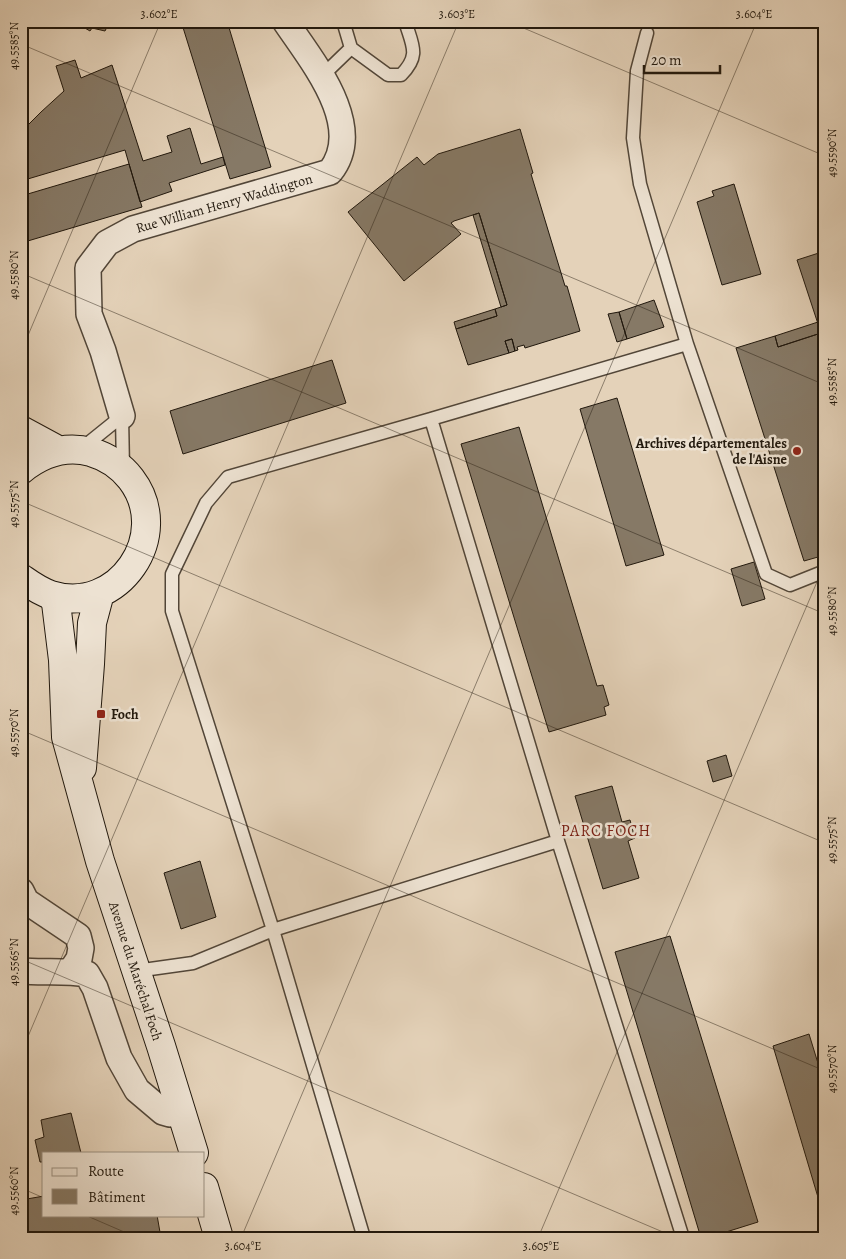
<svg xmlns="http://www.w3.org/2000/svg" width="846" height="1259" font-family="Alegreya,serif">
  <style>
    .building { fill: #867966; stroke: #21180d }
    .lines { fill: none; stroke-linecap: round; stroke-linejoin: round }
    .service-casing { stroke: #524638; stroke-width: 15 }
    .minor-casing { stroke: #524638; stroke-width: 28 }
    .secondary-casing { stroke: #21180d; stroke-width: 30 }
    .service { stroke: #ede2d2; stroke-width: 12 }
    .minor { stroke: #ede2d2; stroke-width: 25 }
    .secondary { stroke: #ede2d2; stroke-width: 28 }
    .ticks { fill: none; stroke: #21180d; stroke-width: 1; stroke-opacity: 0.45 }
    .poi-dot { fill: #8f2418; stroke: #ede2d2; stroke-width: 2 }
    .labels { text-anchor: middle; stroke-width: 5; stroke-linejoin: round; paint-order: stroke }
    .street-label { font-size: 14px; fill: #21180d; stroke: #ede2d2 }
    .poi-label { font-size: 14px; font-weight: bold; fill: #21180d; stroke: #ede2d2; text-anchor: end }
    .quarter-label { font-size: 16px; letter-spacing: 1px; fill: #7a1f14; stroke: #ede2d2 }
    .neatline { fill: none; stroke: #21180d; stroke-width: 2 }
    .ticks-label { font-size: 12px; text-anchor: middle; fill: #21180d }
  </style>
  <rect width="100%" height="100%" fill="#e4d2b9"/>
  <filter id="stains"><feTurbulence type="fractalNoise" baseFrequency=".004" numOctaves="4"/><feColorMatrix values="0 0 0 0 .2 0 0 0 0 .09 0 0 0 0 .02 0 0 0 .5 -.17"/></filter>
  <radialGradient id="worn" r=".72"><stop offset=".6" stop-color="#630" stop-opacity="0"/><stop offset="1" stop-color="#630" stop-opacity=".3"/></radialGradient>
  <path class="building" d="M55,21H110L105,31L92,28L90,31L78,24V26Z
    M181,21H227L271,167L230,179Z
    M75,60L81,78L112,65L143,161L172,152L167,136L190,128L201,164L223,157L225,165L169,183L172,191L140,202L125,150L21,181V132L41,112L64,91L56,66Z
    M520,129L533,173L531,174L565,286H567L580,331L525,348L524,345L517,347L518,350L515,351L512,339L505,341L509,353L468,365L456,329L497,316L495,309L507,305L479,213L454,221L451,223L461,234L404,281L348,212L417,157L424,165L438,154Z
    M129,164L142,207L21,243V196Z
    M734,184L761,274L722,285L697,202L714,196L712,191Z
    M479,213L507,305L501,307L473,215Z
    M825,251V555L804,561L736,348L775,336L778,347L821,333L797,260Z
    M654,300L664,327L627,339L619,312Z
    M495,309L497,316L456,329L454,322Z
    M619,312L627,339L617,342L608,314Z
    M818,322L821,333L778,347L775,336Z
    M512,339L515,351L509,353L505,341Z
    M332,360L346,403L183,454L170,411Z
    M617,398L664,555L626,566L580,409Z
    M519,427L597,686L603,685L609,705L604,707L606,715L549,732L461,444Z
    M754,562L765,599L742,606L731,569Z
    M726,755L732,776L713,782L707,761Z
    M612,786L622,822L630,820L635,838L628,841L639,878L603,889L575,796Z
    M200,861L216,917L181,929L164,873Z
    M670,936L758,1222L707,1238H701L615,952Z
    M809,1034L825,1086V1202L820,1204L773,1046Z
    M71,1113L81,1153H44V1162H40L35,1140L44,1137L41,1120Z
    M44,1196V1215H157L161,1238H21V1200Z"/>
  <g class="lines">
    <g class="service-casing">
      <path id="service" d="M343,21L351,48L388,75H401C421,55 412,45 405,21
        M647,33L637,71L633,138L640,184L687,344
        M321,77L351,48
        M122,416L123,469
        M431,419L687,344L766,574L790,585L825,571
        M81,449L122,416
        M558,841L431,419L228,477L206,503L172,574V611L273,930L558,841L683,1238
        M136,971L193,963L273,930L364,1238"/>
    </g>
    <g class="minor-casing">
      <path id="minor" d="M122,416L103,351L89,314L88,268L107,243L133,229L330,172C367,126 311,60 285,21
        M21,891L26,901L78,936L81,948L79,959L71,971
        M21,971C43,973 65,970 87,974L95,988L119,1058L137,1090L163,1112L170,1114L181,1110"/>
    </g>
    <g class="secondary-casing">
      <path id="secondary" d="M21,430L58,450
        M21,470C42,453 65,445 91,452C108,457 121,466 131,479C174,535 118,616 51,595C39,591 31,585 21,578
        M52,596L56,603L63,660L66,737L100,861L161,1046L194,1153
        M82,768L90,664L92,623L100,593
        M204,1187L219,1238"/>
    </g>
    <use href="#service" class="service"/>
    <use href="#minor" class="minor"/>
    <use href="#secondary" class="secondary"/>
  </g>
  <path class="ticks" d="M507,21L825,156M21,44L825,385M21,273L825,614M21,352L161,21M21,501L825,843M21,730L825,1071M21,959L677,1238M21,1053L459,21M21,1188L44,1198M85,1215L138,1238M241,1238L757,21M538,1238L825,563"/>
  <g class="poi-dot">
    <circle cx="797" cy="451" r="5"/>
    <rect x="96" y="709" width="10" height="10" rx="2.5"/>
  </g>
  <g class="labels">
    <g class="street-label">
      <text transform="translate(224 203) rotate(-16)" y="5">Rue William Henry Waddington</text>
      <text transform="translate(136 971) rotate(72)" y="5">Avenue du Maréchal Foch</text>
    </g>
    <g class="poi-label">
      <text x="787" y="448">Archives départementales<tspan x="787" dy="16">de l'Aisne</tspan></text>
      <text x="111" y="719" text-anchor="start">Foch</text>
    </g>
    <g class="quarter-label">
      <text x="606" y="836">PARC FOCH</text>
    </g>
  </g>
  <rect width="846" height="1259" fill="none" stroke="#e4d2b9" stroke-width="55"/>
  <rect x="42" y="1152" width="162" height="65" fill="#ede2d2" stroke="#9b9183"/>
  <rect x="52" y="1168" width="25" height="8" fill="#ede2d2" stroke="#9b9183"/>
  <text x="88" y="1176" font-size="15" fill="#21180d">Route</text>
  <rect x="52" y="1189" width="25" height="15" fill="#867966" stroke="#9b9183"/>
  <text x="88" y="1202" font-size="15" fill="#21180d">Bâtiment</text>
  <path d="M644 65v8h76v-8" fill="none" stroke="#21180d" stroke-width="2.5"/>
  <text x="651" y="65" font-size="15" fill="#21180d" stroke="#ede2d2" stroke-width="4" paint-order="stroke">20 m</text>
  <rect x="28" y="28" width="790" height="1204" class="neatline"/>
  <g class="ticks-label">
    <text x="159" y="18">3.602°E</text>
    <text x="457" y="18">3.603°E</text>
    <text x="754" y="18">3.604°E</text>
    <text transform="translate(14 46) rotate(-90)" y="4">49.5585°N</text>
    <text transform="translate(832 153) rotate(-90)" y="4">49.5590°N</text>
    <text transform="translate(14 275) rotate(-90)" y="4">49.5580°N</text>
    <text transform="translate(832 382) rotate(-90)" y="4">49.5585°N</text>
    <text transform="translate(14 504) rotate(-90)" y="4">49.5575°N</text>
    <text transform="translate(832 611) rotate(-90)" y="4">49.5580°N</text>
    <text transform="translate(14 733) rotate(-90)" y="4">49.5570°N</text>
    <text transform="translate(832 840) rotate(-90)" y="4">49.5575°N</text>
    <text transform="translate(14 962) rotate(-90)" y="4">49.5565°N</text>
    <text transform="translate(832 1069) rotate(-90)" y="4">49.5570°N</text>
    <text transform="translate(14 1191) rotate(-90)" y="4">49.5560°N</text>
    <text x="243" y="1250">3.604°E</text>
    <text x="541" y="1250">3.605°E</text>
  </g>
  <rect width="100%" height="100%" filter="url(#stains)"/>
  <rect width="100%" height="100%" fill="url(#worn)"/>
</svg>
